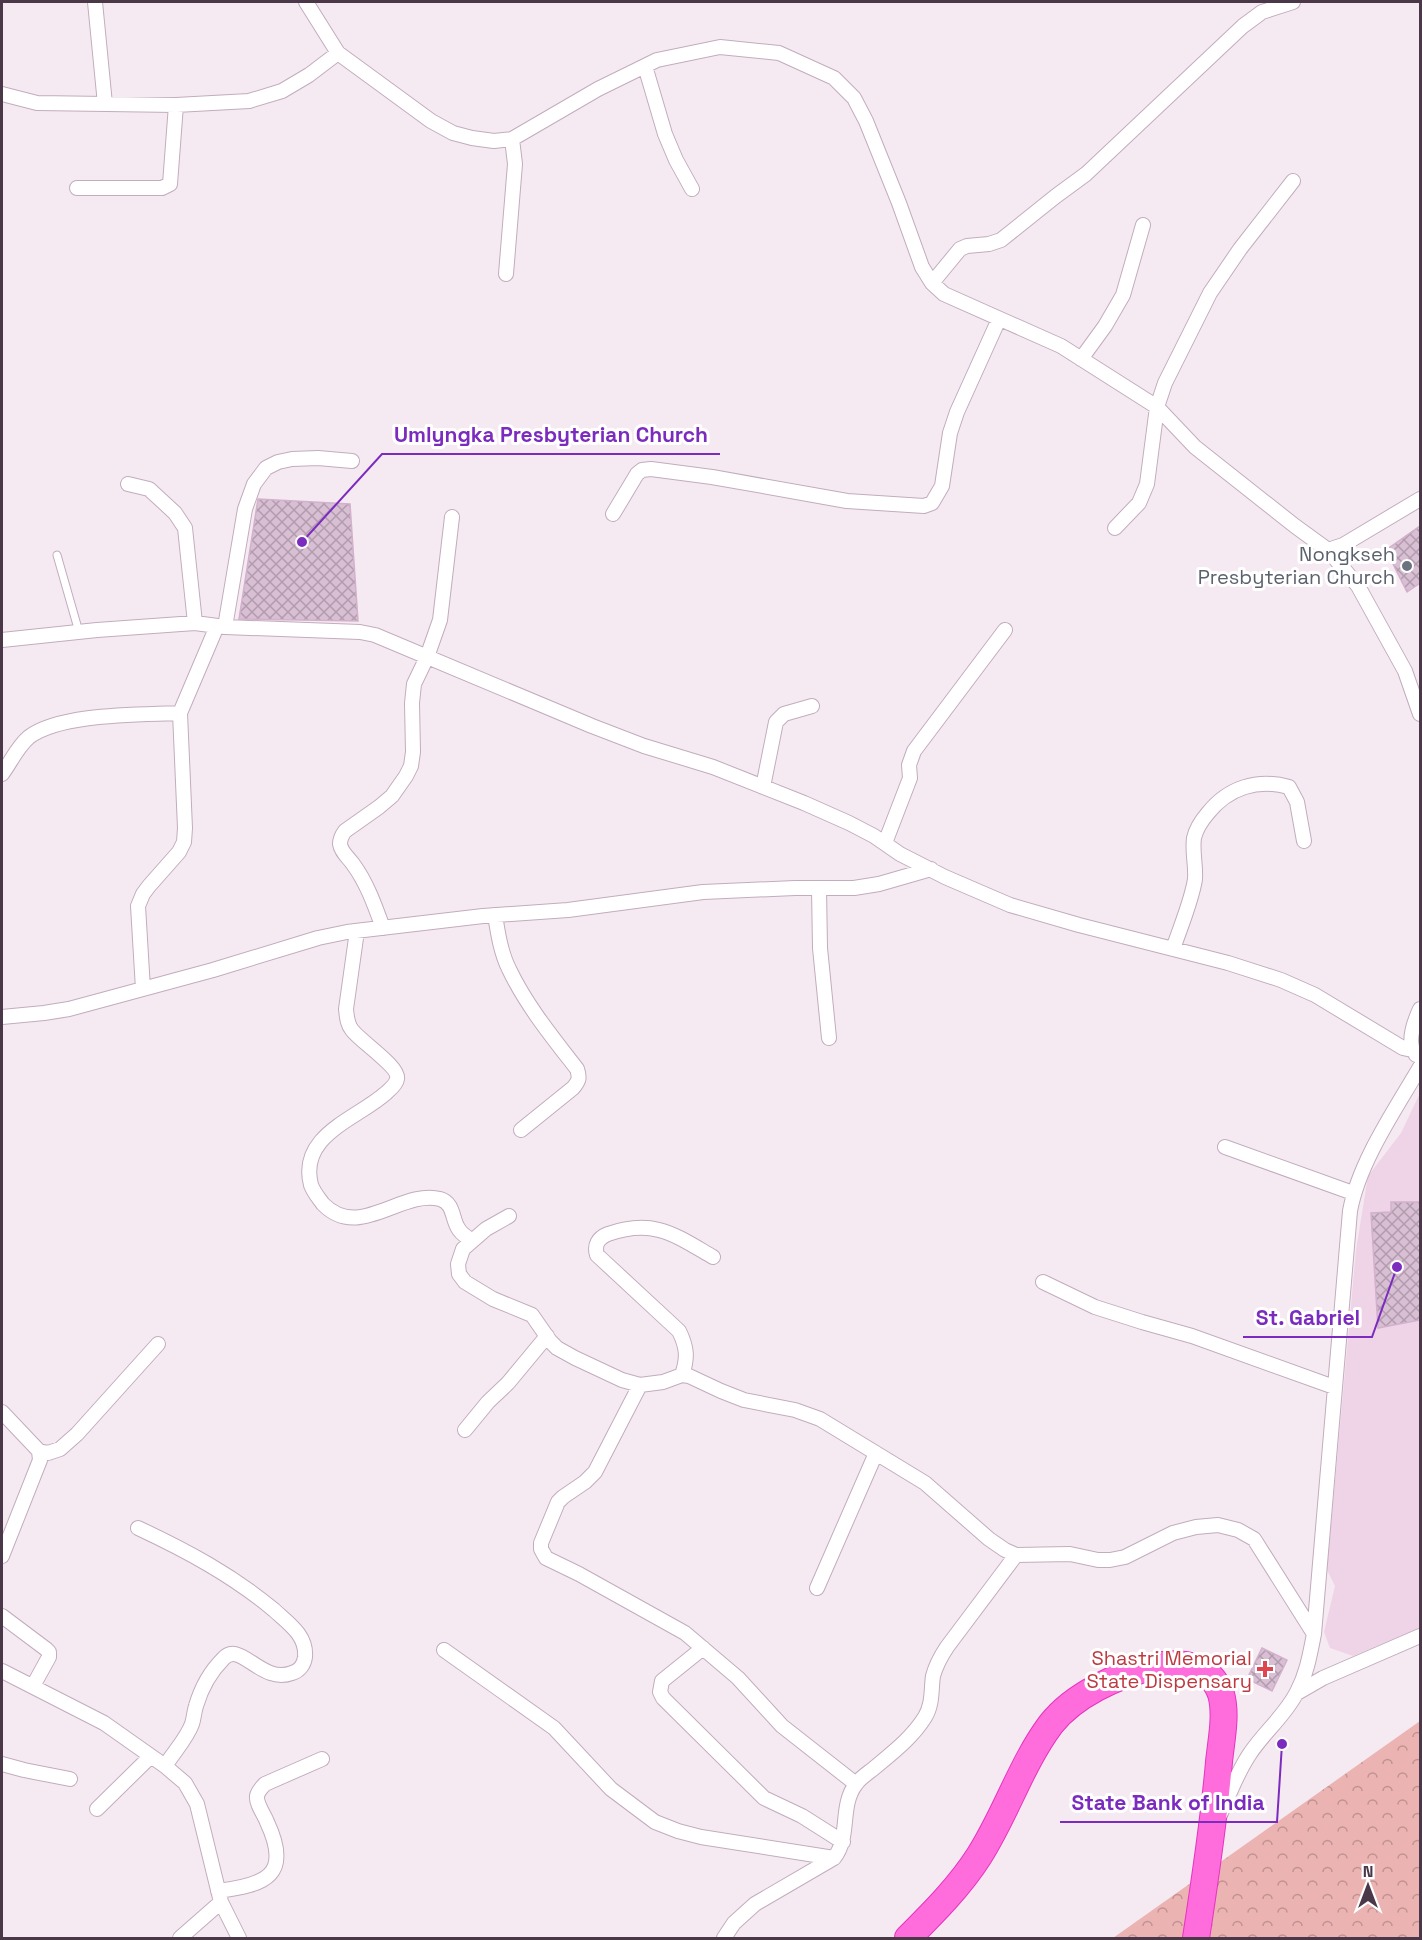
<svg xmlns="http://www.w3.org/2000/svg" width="1422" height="1940" font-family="'Space Grotesk',sans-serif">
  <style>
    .education { fill: #efd3e7 }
    .forest { fill: url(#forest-crowns) }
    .building { fill: url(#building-cross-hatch); stroke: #d3b1cd; stroke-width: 1.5 }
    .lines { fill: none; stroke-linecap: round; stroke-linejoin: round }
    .lane-casing { stroke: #c2acbd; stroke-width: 9 }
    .street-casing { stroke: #c2acbd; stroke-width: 16 }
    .highway-casing { stroke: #e534c0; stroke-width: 28 }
    .lane { stroke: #fff; stroke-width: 7 }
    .street { stroke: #fff; stroke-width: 14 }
    .highway { stroke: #ff6cdb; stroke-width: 26 }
    .worship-dot { fill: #6b7280; stroke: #fff; stroke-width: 2 }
    .health-dot { fill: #e0444e; stroke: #fff; stroke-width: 2 }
    .labels { text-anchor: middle; stroke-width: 6; stroke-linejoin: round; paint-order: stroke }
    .worship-label { font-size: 20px; fill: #5b616d; stroke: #fff; text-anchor: end }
    .health-label { font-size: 20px; fill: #be3a42; stroke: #fff; text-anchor: end }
    .leader { fill: none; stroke: #7b2cbf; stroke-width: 2 }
    .callout-dot { fill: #7b2cbf; stroke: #fff; stroke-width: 2 }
    .callout-label { font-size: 21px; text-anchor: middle; font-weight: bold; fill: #7b2cbf; stroke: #fff; stroke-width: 6; stroke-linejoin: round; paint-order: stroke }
  </style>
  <defs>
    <pattern id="forest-crowns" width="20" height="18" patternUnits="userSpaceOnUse" patternTransform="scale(1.5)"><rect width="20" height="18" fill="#ebb3b1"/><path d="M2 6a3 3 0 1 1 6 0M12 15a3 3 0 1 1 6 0" fill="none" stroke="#c09292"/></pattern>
    <pattern id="building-cross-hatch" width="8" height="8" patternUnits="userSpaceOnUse" patternTransform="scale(1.5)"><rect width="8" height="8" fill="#d8bfd3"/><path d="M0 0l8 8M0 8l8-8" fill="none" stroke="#b19cad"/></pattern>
  </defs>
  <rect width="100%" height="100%" fill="#f6eaf2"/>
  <path class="education" d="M1420,1093V1628L1353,1656L1330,1648L1324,1632L1335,1586L1327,1570L1356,1250L1368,1176L1401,1133Z"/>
  <path class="forest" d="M1420,1721V1938H1113Z"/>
  <path class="building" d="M258,499L350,504L358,621L239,619Z
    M1420,526V583L1407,592L1386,550Z
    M1391,1202H1420V1320L1378,1328L1371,1213L1391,1212Z
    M1262,1648L1287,1660L1272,1691L1247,1679Z"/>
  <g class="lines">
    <g class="lane-casing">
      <path id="lane" d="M57,555L79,632"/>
    </g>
    <g class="street-casing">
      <path id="street" d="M95,2L105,104
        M306,2L338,53L431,121L453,133L472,138L494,141L512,139L598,89L657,60L720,47L779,53L834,78L854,98L866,121L899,203L922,267L932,283L944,294L1061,346L1157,407L1195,447L1295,526L1328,550L1358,586L1405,671L1420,714
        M645,66L665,134L676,160L692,189
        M2,94L37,103L176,105L249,101L282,91L309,75L338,53
        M77,188H162L170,184L176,105
        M506,274L515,164L512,139
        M932,283L960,249L967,246L989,244L1001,240L1056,196L1086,174L1243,26L1262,12L1293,2
        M1081,359L1105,326L1123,295L1143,225
        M128,484L149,489L175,513L185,528L195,623
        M613,514L637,474L642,470L651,469L712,477L847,501L924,506L932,503L942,486L950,433L957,412L999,319
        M1115,528L1139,503L1147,484L1157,407L1165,383L1210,293L1240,249L1293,181
        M1328,550L1343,545L1420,499
        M225,627L245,509L254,484L266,468L278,462L292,459L318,458L352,461
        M2,640L97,630L195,623L225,627L360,632L375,635L592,726L644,746L713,767L804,803L849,823L874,836L900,854L945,877L1010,905L1079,925L1228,963L1281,980L1315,995L1403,1048L1412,1050
        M2,774C11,762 17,747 29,737C61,713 140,715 180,713
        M763,787L776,722L784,714L812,706
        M885,843L910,778L909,765L914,751L1005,630
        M819,888L820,948L829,1038
        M495,915C498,934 501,953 509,969C526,1005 553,1038 577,1069C580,1078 579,1081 573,1088L521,1130
        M383,928C375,906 367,883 353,864C348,857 341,852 340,844C340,839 342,835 345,831L379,807L392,796L406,776L411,766L413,752L412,703L414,684L427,657L440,620L452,517
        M357,931L346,1009C347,1017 347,1024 352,1030C361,1042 400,1067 397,1079C396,1085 390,1089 386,1093C357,1119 298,1135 311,1185C314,1193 318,1197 323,1204C359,1241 401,1189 440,1199C454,1203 452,1219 458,1228C461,1234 467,1237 471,1240
        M1173,949C1180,928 1192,900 1195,879C1196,865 1192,851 1194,838C1196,829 1202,820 1208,813C1228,788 1257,778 1289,787L1297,802L1304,841
        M143,989L138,906L143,894L149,886L179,852L184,842L185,828L180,713L217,626
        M2,1017L44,1013L69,1009L213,970L318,938L347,932L483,916L568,910L703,892L795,888H854L879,884L931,869
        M1416,1055C1406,1043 1414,1022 1420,1009
        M1225,1147L1353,1193
        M509,1216L486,1229L463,1249L458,1264L459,1274L465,1282L493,1299L532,1315L550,1341L557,1348L575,1358L622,1380L640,1385L663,1382L682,1375L689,1376L721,1391L744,1400L795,1410L820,1419L925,1483L989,1539L1005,1550L1016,1555L1070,1554L1098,1560H1110L1125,1557L1173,1533L1196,1527L1218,1525L1238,1530L1254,1539L1314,1634
        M1043,1282L1095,1307L1142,1322L1192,1336L1334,1387
        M682,1375C688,1358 687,1347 679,1331L597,1255C594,1245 598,1238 608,1234C654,1218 675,1235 713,1257
        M640,1385L595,1472L585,1482L563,1497L558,1502L541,1543V1549L546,1558L579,1574L685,1633L738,1678L782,1726L856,1784
        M2,1412L39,1451L40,1460L2,1556
        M465,1430L488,1402L508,1383L547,1336
        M39,1451L48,1453L60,1449L77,1434L158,1344
        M138,1528C187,1551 232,1575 274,1610C288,1623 307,1635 305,1657C304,1665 299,1671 292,1673C261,1685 240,1639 223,1659C211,1671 201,1689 196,1706C194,1712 194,1718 192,1724C187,1738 174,1752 165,1766
        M817,1588L876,1453
        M2,1616L46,1649L49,1652V1657L33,1686
        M703,1648L662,1681L660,1692L663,1698L764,1798L802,1816L843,1842
        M444,1650L554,1728L611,1789L655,1822L678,1831L701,1837L834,1858
        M2,1671L104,1723L165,1766L185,1783L197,1804L221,1902L239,1938
        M1297,1693L1323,1678L1420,1636
        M2,1764L24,1770L70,1779
        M97,1809L151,1756
        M1220,1815C1229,1795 1237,1773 1249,1755C1263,1733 1285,1716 1297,1692C1307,1673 1310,1654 1314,1634L1350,1211C1359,1162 1395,1110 1420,1067
        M218,1891C266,1885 292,1875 267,1822C264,1814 256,1804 257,1796C258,1791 262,1787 265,1784L322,1759
        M180,1938L221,1902
        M724,1938L734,1923L755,1904L834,1858C851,1837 839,1806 856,1784C860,1778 868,1773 873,1769C892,1753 912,1738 925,1717C933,1704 931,1689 933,1676C936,1665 941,1656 947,1647L1016,1555"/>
    </g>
    <g class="highway-casing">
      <path id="highway" d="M908,1938C933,1913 960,1886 979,1856C1006,1814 1021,1764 1051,1724C1074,1695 1117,1675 1152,1667C1173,1662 1201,1662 1215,1682C1217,1685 1220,1691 1221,1694C1227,1715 1221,1741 1219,1762C1214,1821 1205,1880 1196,1938"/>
    </g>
    <use href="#lane" class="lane"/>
    <use href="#street" class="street"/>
    <use href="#highway" class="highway"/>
  </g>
  <circle class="worship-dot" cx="1407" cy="566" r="6"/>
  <path class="health-dot" d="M1262 1660h6v6h6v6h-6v6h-6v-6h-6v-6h6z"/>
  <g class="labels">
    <g class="worship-label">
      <text x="1395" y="561">Nongkseh<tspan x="1395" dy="23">Presbyterian Church</tspan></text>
    </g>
    <g class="health-label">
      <text x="1252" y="1665">Shastri Memorial<tspan x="1252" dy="23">State Dispensary</tspan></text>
    </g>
  </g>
  <path class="leader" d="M302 542L382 454H720M1397 1267L1372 1337H1243M1282 1744L1277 1822H1060"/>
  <g class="callout-dot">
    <circle cx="302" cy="542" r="6"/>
    <circle cx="1397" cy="1267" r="6"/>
    <circle cx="1282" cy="1744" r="6"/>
  </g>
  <g class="callout-label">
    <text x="551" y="442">Umlyngka Presbyterian Church</text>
    <text x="1308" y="1325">St. Gabriel</text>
    <text x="1168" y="1810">State Bank of India</text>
  </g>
  <rect width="1422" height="1940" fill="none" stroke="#4a3747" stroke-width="6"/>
  <g transform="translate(1368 1886)" stroke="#ffffff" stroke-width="4.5" paint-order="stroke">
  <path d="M0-4.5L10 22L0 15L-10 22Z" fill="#4a3747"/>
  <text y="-9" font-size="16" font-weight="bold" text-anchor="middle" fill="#4a3747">N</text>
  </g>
</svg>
